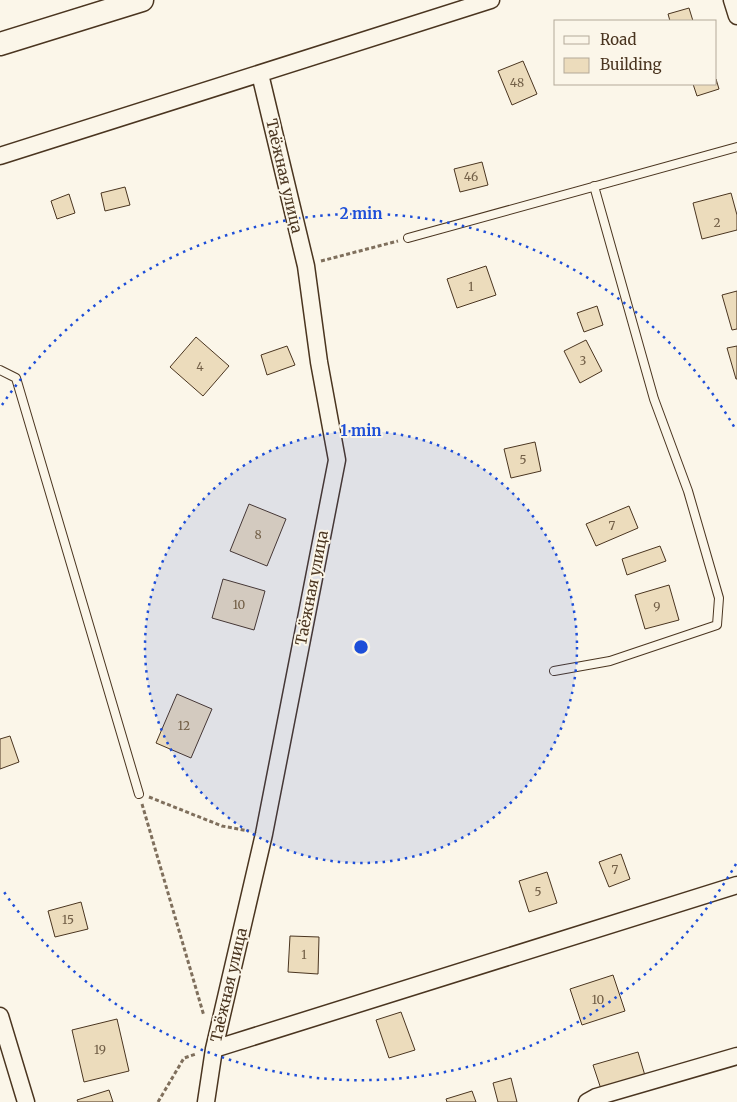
<svg xmlns="http://www.w3.org/2000/svg" width="737" height="1102" font-family="Merriweather,serif">
  <style>
    .building { fill: #ecdcbc; stroke: #4a3520 }
    .lines { fill: none; stroke-linecap: round; stroke-linejoin: round }
    .lane-casing { stroke: #4a3520; stroke-width: 10 }
    .street-casing { stroke: #4a3520; stroke-width: 19 }
    .secondary-casing { stroke: #4a3520; stroke-width: 25 }
    .path { stroke: #7f6f5c; stroke-width: 3; stroke-dasharray: 4 2.5; stroke-linecap: butt }
    .lane { stroke: #fbf6e9; stroke-width: 8 }
    .street { stroke: #fbf6e9; stroke-width: 16 }
    .secondary { stroke: #fbf6e9; stroke-width: 22 }
    .ring { fill: none; stroke: #1d4ed8; stroke-width: 2.5; stroke-dasharray: 2.5 5 }
    .labels { text-anchor: middle; stroke-width: 4; stroke-linejoin: round; paint-order: stroke }
    .number-label { font-size: 12px; fill: #725f47 }
    .street-label { font-size: 15px; fill: #4a3520; stroke: #fbf6e9 }
    .centre { fill: #1d4ed8; stroke: #fbf6e9; stroke-width: 2.5 }
    .ring-label { font-size: 15px; text-anchor: middle; font-weight: bold; fill: #1d4ed8; stroke: #fbf6e9; stroke-width: 4; stroke-linejoin: round; paint-order: stroke }
  </style>
  <rect width="100%" height="100%" fill="#fbf6e9"/>
  <path class="building" d="M689,8L693,21H670L668,14Z
    M523,61L537,94L512,105L498,71Z
    M716,79L719,89L697,96L693,84H716Z
    M482,162L488,185L460,192L454,169Z
    M125,187L130,205L105,211L101,193Z
    M731,193L737,215V230L702,239L693,203Z
    M69,194L75,213L57,219L51,201Z
    M486,266L496,295L457,308L447,279Z
    M737,291V329L732,330L722,295Z
    M597,306L603,325L584,332L577,313Z
    M196,337L229,366L203,396L170,367Z
    M586,340L602,371L580,383L564,351Z
    M287,346L295,365L267,375L261,355Z
    M737,346V379H736L727,348Z
    M535,442L541,471L511,478L504,449Z
    M249,504L286,519L267,566L230,551Z
    M629,506L638,528L596,546L586,524Z
    M660,546L666,561L627,575L622,559Z
    M223,579L265,591L254,630L212,618Z
    M669,585L679,620L645,629L635,595Z
    M177,694L212,709L191,758L156,743Z
    M10,736L19,762L0,769V739Z
    M621,854L630,879L609,887L599,862Z
    M547,872L557,903L529,912L519,881Z
    M81,902L88,929L55,937L48,911Z
    M290,936L319,937L318,974L288,972Z
    M613,975L625,1011L582,1025L570,989Z
    M401,1012L415,1050L389,1058L376,1020Z
    M117,1019L129,1071L84,1082L72,1030Z
    M638,1052L646,1079L602,1092L593,1065Z
    M511,1078L517,1102H498L493,1083Z
    M109,1090L113,1102H78L77,1100Z
    M472,1091L476,1102H447L446,1099Z"/>
  <g class="lines">
    <g class="lane-casing">
      <path id="lane" d="M408,238L737,147
        M0,370L16,378L139,794
        M554,671L610,661L717,625L719,598L688,491L654,399L594,186"/>
    </g>
    <g class="street-casing">
      <path id="street" d="M732,0L737,16
        M0,156L491,0
        M0,1016L26,1102
        M214,1049L737,885
        M206,1102L214,1049L264,834L337,460L319,362L306,266L260,74
        M587,1102L596,1097L737,1056"/>
    </g>
    <g class="secondary-casing">
      <path id="secondary" d="M0,44L142,0"/>
    </g>
    <path class="path" d="M321,261L398,241
      M149,797L222,826L249,831
      M142,804L204,1016
      M158,1102L184,1058L196,1054"/>
    <use href="#lane" class="lane"/>
    <use href="#street" class="street"/>
    <use href="#secondary" class="secondary"/>
  </g>
  <circle cx="361" cy="647" r="216" fill="#1d4ed8" fill-opacity=".12"/>
  <g class="ring">
    <circle cx="361" cy="647" r="216"/>
    <path d="M736 864A433 433 0 0 1 2 889M2 405A433 433 0 0 1 736 430"/>
  </g>
  <g class="labels">
    <g class="number-label">
      <text x="517" y="87">48</text>
      <text x="471" y="181">46</text>
      <text x="717" y="227">2</text>
      <text x="471" y="291">1</text>
      <text x="583" y="365">3</text>
      <text x="200" y="371">4</text>
      <text x="523" y="464">5</text>
      <text x="612" y="530">7</text>
      <text x="258" y="539">8</text>
      <text x="239" y="609">10</text>
      <text x="657" y="611">9</text>
      <text x="184" y="730">12</text>
      <text x="615" y="874">7</text>
      <text x="538" y="896">5</text>
      <text x="68" y="924">15</text>
      <text x="304" y="959">1</text>
      <text x="598" y="1004">10</text>
      <text x="100" y="1054">19</text>
    </g>
    <g class="street-label">
      <text transform="translate(284 176) rotate(77)" y="5">Таёжная улица</text>
      <text transform="translate(312 588) rotate(-79)" y="5">Таёжная улица</text>
      <text transform="translate(229 985) rotate(-77)" y="5">Таёжная улица</text>
    </g>
  </g>
  <circle cx="361" cy="647" r="8" class="centre"/>
  <g class="ring-label">
    <text x="361" y="219">2 min</text>
    <text x="361" y="436">1 min</text>
  </g>
  <rect x="554" y="20" width="162" height="65" fill="#fbf6e9" stroke="#b4a999"/>
  <rect x="564" y="36" width="25" height="8" fill="#fbf6e9" stroke="#b4a999"/>
  <text x="600" y="45" font-size="15" fill="#4a3520">Road</text>
  <rect x="564" y="58" width="25" height="15" fill="#ecdcbc" stroke="#b4a999"/>
  <text x="600" y="70" font-size="15" fill="#4a3520">Building</text>
</svg>
